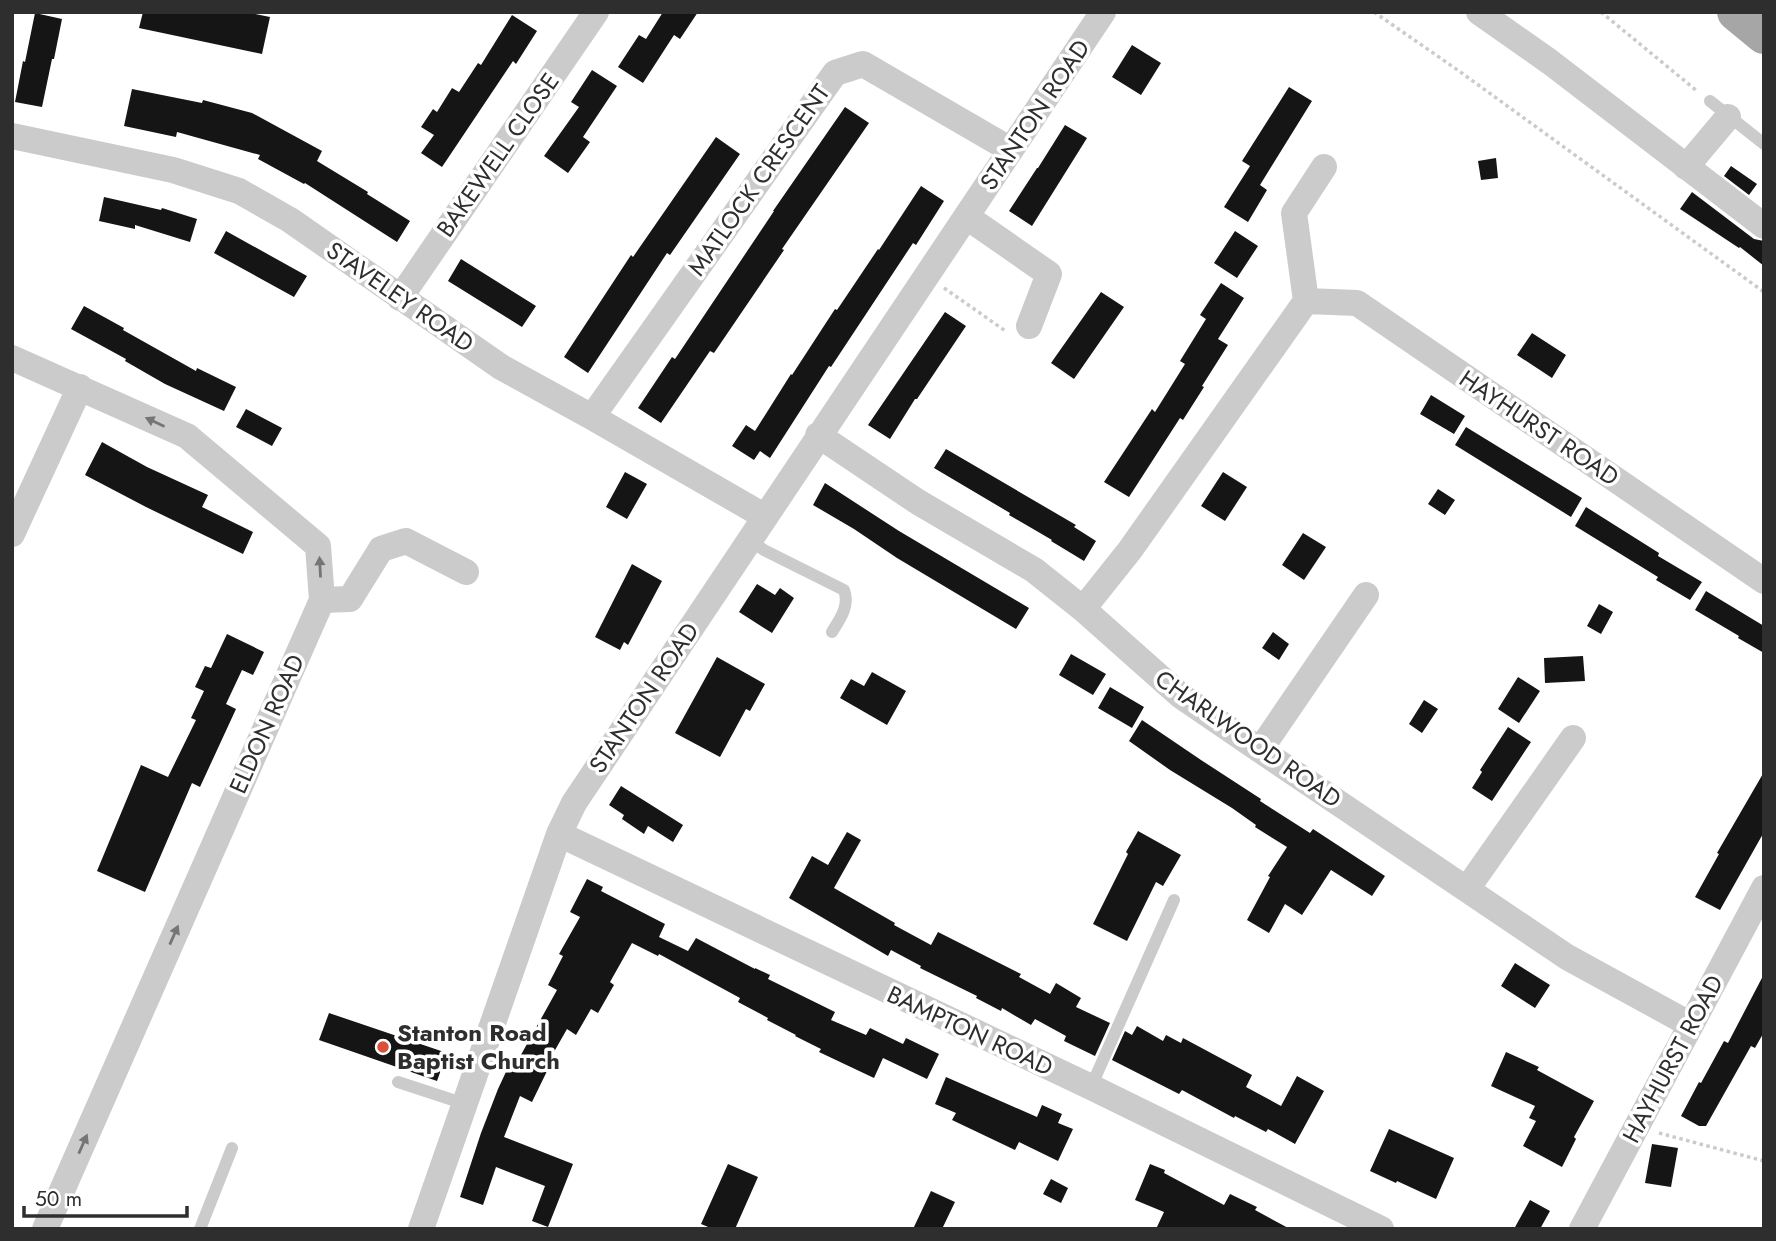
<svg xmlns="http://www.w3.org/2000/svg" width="1776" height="1241" font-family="Jost,sans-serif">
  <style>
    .building { fill: #151515 }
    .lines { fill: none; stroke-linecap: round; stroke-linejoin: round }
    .path { stroke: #cbcbcb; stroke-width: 3.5; stroke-dasharray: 3.5 3.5; stroke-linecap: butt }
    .service { stroke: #cbcbcb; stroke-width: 12 }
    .minor { stroke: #cbcbcb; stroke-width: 26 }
    .primary { stroke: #a6a6a6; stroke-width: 38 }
    .oneway { fill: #757575 }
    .poi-dot { fill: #da513b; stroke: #fff; stroke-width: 2.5 }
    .labels { text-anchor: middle; stroke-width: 7; stroke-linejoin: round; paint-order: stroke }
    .street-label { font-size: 24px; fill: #2e2e2e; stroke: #fff }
    .poi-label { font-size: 24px; font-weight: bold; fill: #2e2e2e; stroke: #fff; text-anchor: start }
  </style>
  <rect width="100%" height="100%" fill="#fff"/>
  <path class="building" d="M143,12H245L270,17L262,54L139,28Z
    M663,12H698L680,39L674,35L643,83L618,67L639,35L646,39Z
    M35,13L62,19L54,59H52L42,107L15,102L23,61L25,62Z
    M512,15L537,31L516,64L513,61L442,167L421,153L434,135L421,127L433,109L437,112L452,88L459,92L478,63L481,65Z
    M1132,45L1161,63L1141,95L1112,77Z
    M592,70L617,86L583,137L590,142L568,173L544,156L579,107L571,102Z
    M1289,87L1312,101L1260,185L1267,190L1248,222L1224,207L1250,166L1242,161Z
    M132,89L202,103L203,100L252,113L322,151L317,161L368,192L367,194L410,221L397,242L305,183L304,184L258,159L260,155L177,132L176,137L124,126Z
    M845,107L869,123L782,249L784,250L714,353L710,351L661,423L638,408L672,357L675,359L774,211H773Z
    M1065,125L1087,138L1032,226L1009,211L1037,168H1038Z
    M716,137L740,154L670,255L667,253L588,373L564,357L631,255L633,257Z
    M1496,158L1498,178L1481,180L1478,161Z
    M1731,166L1757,184L1749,195L1724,176Z
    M921,186L944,201L916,245L913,243L831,367L829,366L770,458L760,451L754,460L732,446L746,425L755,431L791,374L792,375L835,309L837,310L878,249L879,250Z
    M1692,192L1754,239L1764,241V266L1740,247L1739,248L1680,209Z
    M104,197L161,210L162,208L197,219L190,242L135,225V229L99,221Z
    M226,231L307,276L294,297L214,253Z
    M1235,231L1258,246L1237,278L1214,263Z
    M461,259L536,306L522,327L448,281Z
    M1221,283L1244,298L1218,339L1228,345L1202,386L1204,387L1183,420L1180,418L1129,497L1104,482L1152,409L1155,412L1185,364L1180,361L1206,319L1200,315Z
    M1101,292L1124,307L1074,379L1051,363Z
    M84,306L124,328L123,330L196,371L197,368L236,387L224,411L165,384L125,361L126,359L71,329Z
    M945,312L966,326L917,399H915L890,439L868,425Z
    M1532,333L1566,355L1552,378L1517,355Z
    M1431,395L1465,416L1454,434L1420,414Z
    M246,409L282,428L272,446L236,427Z
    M1466,427L1582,498L1571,517L1455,445Z
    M102,442L147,467L208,495L202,507L253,532L243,554L146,507L85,475Z
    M946,449L1076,525L1074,527L1096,541L1084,561L1051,541L1052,540L1009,515L1010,513L934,468Z
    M625,472L647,484L627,519L606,507Z
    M1223,472L1247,487L1225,521L1201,506Z
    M825,483L899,531L1029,608L1016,629L897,558L854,529L813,505Z
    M1438,489L1455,500L1445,515L1428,504Z
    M1586,507L1659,553L1658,556L1702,582L1690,600L1656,580L1658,577L1575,526Z
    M1303,533L1326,547L1304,580L1282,565Z
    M632,564L662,581L628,645L624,642L620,650L595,637Z
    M757,584L775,595L780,588L794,598L772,633L739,612Z
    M1706,591L1764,626V653L1738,638L1739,636L1695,610Z
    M1599,604L1613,612L1601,634L1587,626Z
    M1273,632L1289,644L1279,660L1262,648Z
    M227,634L264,652L253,675L242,670L226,704L236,709L200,787L192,783L145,892L97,871L141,765L168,777L196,720L191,718L204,691L195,687L205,666L211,668Z
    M1071,654L1106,674L1093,695L1059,675Z
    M1583,656L1585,681L1545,683L1544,658Z
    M717,657L765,684L750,711L746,709L720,757L675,733Z
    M872,672L906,691L887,725L840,698L851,679L864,686Z
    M1518,677L1540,691L1519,723L1498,709Z
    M1110,687L1144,707L1132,728L1098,708Z
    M1424,700L1438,709L1422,733L1409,724Z
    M1142,720L1201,760L1261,799L1260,801L1310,833L1313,829L1385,876L1372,896L1331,870L1302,915L1285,904L1269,933L1247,920L1270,877L1268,876L1287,847L1255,827L1256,825L1232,808L1170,770L1129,741Z
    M1508,727L1531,742L1492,801L1472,788L1482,772L1480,770Z
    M1764,772V832L1720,910L1695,897L1719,854L1717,853Z
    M621,786L683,825L673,842L648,826L644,834L622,819L624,815L609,805Z
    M1138,831L1181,855L1163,886L1156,882L1127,941L1093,924L1128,854L1126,852Z
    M847,832L861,840L834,888L895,923L894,925L931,945L938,932L1021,974L1019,977L1050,994L1056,983L1081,998L1076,1007L1110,1023L1095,1056L1064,1041L1066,1036L1035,1019L1031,1025L1002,1008L1001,1011L976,998L977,996L920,968L921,966L891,950L888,956L789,898L812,856L828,865Z
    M587,879L603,887L601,891L665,924L659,937L688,951L696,938L755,969V968L770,975L768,979L835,1012L831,1020L866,1035L870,1028L903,1044L906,1038L939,1054L927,1079L883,1058L874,1078L819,1052L821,1049L795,1036L796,1035L767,1020L768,1018L738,1002L740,998L659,954L658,956L632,943L610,982L614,985L598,1013L591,1009L576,1035L567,1029L546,1066L549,1067L532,1102L520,1096L504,1137L573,1164L548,1227L532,1221L545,1186L496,1167L483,1205L460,1197L481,1133L498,1089L512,1059L517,1062L557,990L548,985L563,956L559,954L580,917L570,912Z
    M1515,963L1550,985L1535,1008L1501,986Z
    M1764,974V1032L1755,1048L1751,1046L1706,1126H1699L1681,1116L1699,1082L1701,1083L1724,1041L1728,1043Z
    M329,1013L447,1053L437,1081L319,1040Z
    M1137,1026L1163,1041L1166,1035L1181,1043L1183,1038L1252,1075L1246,1087L1281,1106L1297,1076L1324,1091L1295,1144L1268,1129L1266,1132L1235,1116L1234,1118L1182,1090L1179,1094L1112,1060L1125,1031L1132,1035Z
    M1506,1052L1539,1067L1537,1070L1594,1101L1574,1137L1576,1139L1562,1167L1523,1146L1536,1121L1529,1118L1535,1106L1491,1086Z
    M946,1077L1037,1117L1042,1105L1062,1114L1058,1123L1073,1129L1058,1161L1019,1142L1015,1150L952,1120L956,1113L935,1104Z
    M1389,1129L1454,1158L1436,1199L1397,1181L1396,1183L1370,1171Z
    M1652,1144L1678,1148L1671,1187L1645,1183Z
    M728,1164L758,1177L735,1229H713L701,1224Z
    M1150,1164L1165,1170L1164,1173L1224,1205L1230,1194L1257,1207L1255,1210L1290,1229H1156L1164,1212L1135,1200Z
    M1051,1179L1068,1188L1061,1203L1043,1194Z
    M931,1191L955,1202L942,1229H913Z
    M1530,1200L1550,1211L1540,1229H1514Z"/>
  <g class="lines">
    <path class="path" d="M1374,12L1459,71L1764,292
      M1601,12L1697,91
      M944,288L1007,332
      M1659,1133L1764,1161"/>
    <path class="service" d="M1710,101L1764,144
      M749,540L764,550L844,590C850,606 840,619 832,632
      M398,1082L465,1104
      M1091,1087L1174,900
      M200,1229L232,1148"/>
    <path class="minor" d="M1479,12L1550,62L1764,226
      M12,136L173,170L239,191L290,220L501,367L592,417L764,516
      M1686,167L1728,117
      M967,217L1049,274L1029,326
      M400,298L596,12
      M1306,301L1294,213L1324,167
      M12,358L187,436L318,546L322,600L45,1229
      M592,417L835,73L863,64L1011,150
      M818,435L918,502L1034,570L1083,609L1181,696L1260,750L1567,957L1691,1025
      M12,534L80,387
      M322,600L350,599L381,549L406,541L466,572
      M1083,609L1130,550L1306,301L1357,303L1764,581
      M1260,750L1366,595
      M559,834L1091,1087L1381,1229
      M1467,889L1573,738
      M421,1229L559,834L574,803C750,539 927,276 1103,12
      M1582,1229L1764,888"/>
    <path class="primary" d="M1736,12L1764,35"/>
  </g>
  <defs><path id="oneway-solid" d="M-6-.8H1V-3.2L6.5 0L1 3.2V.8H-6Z" transform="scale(1.75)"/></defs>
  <g class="oneway">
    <use href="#oneway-solid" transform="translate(155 422) rotate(-155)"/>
    <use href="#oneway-solid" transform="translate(320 567) rotate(-93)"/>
    <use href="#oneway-solid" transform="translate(174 935) rotate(-66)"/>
    <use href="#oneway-solid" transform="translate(83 1144) rotate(-66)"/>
  </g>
  <circle class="poi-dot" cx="383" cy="1047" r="7"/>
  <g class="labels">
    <g class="street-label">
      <text transform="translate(1035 115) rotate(-56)" y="8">STANTON ROAD</text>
      <text transform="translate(498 155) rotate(-55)" y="8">BAKEWELL CLOSE</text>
      <text transform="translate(759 180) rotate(-55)" y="8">MATLOCK CRESCENT</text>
      <text transform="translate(400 297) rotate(35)" y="8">STAVELEY ROAD</text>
      <text transform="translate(1539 428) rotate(34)" y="8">HAYHURST ROAD</text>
      <text transform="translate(644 698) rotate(-56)" y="8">STANTON ROAD</text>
      <text transform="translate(267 724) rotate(-66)" y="8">ELDON ROAD</text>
      <text transform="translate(1248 739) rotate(35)" y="8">CHARLWOOD ROAD</text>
      <text transform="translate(970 1031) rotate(25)" y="8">BAMPTON ROAD</text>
      <text transform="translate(1673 1059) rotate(-62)" y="8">HAYHURST ROAD</text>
    </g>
    <g class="poi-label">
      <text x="397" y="1041">Stanton Road<tspan x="397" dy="28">Baptist Church</tspan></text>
    </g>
  </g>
  <rect width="1776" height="1241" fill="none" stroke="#2e2e2e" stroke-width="28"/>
  <path d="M24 1206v10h163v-10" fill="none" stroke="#2e2e2e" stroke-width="3.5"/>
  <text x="35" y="1206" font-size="21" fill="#2e2e2e" stroke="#ffffff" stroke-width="5" paint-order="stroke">50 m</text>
</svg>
